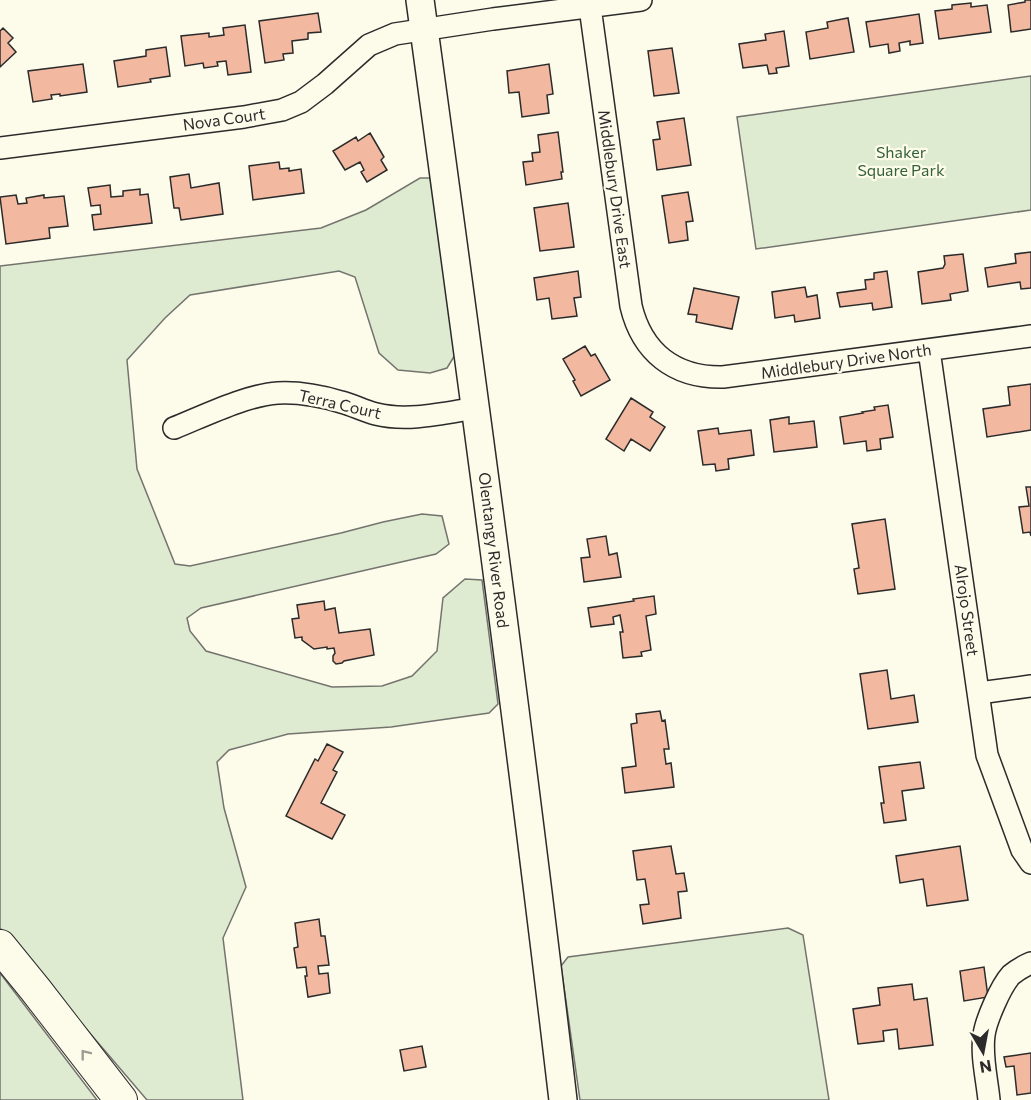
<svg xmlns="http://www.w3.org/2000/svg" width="1031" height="1100" font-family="Commissioner,sans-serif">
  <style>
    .green { fill: #deebd1; stroke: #74746e; stroke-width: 1.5 }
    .building { fill: #f2b8a0; stroke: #2b2b2b; stroke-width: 1.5 }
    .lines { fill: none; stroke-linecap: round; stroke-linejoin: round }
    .minor-casing { stroke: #2b2b2b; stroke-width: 24 }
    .major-casing { stroke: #2b2b2b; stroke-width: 30 }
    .highway-casing { stroke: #2b2b2b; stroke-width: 34 }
    .minor { stroke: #fdfbea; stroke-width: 21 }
    .major { stroke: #fdfbea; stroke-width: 27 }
    .highway { stroke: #fdfbea; stroke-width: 32 }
    .oneway { stroke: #9e9d94 }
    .labels { text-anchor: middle; stroke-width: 4.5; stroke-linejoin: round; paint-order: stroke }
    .street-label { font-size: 16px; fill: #2b2b2b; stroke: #fdfbea }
    .park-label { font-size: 16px; fill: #34623c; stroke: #fdfbea }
  </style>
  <rect width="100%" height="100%" fill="#fdfbea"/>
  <path class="green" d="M1031,76V210L756,249L737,117Z
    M420,178H430L458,350L447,368L430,373L398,370L379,353L355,277L339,271L190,295L165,318L127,360L137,469L175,564L190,566L341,533L383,522L422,514L442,516L449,544L436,554L201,608L187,618L190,631L206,651L332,687L382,686L412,676L437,651L443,598L465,579L482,580L498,704L489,713L391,727L288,734L229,750L217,762L224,808L246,887L223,938L243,1100H147L0,928V266L321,228L366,210Z
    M788,928L803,935L829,1100H580L561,966L568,957Z
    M0,973L97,1100H0Z"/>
  <path class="building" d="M1025,0H1031V29L1011,32L1008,5L1025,2Z
    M971,3V7L987,5L991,32L939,39L935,11L952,9V5Z
    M318,13L321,32L308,33V39L292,41L293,53L283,54L284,60L265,63L259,21Z
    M919,14L923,43L910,45V41L899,43L900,51L889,53L888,44L870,47L866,22Z
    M848,18L854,52L810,59L806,32L828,28L827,22Z
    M245,25L251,72L228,75L226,61L217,62L218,66L204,68L203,63L185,66L181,36L209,33V37L224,35L223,28Z
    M3,28L13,38L8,43L16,52L0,67V31Z
    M784,31L789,66L776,68L777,73L769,74L767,65L743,68L739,44L766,40L765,34Z
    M166,47L170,76L150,79L151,82L118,87L114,61L146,56V50Z
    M672,48L679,93L654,96L648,51Z
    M83,64L87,92L60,96V94L51,95L52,99L33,102L28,71Z
    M549,64L553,94L547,95L549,113L522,117L519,92L509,93L507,71Z
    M684,118L691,165L657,170L653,140L660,139L657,122Z
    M558,132L563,172H561L562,179L526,185L523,162L533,161L532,153L540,152L538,135Z
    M370,133L384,157L381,160L387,170L367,182L361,172L364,170L360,162L345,170L333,151L356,137L358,141Z
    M279,162L280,169L289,168V171L301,169L304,193L253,200L249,166Z
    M189,174L191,188L219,183L223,214L181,220L179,208H174L170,177Z
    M110,185L111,197L123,196V191L140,189V195L148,194L152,223L94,230L92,215L101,214L100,205L91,206L88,188Z
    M688,192L693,221L686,222L688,240L669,243L662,196Z
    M16,195L18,204L27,203L26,198L44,195V198L64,196L68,226L49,228L50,238L6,244L0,197Z
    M568,203L574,247L540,251L534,208Z
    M1031,252V288L1021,289L1020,282L988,287L985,268L1016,263L1015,254Z
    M963,254L968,291L950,294L951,300L922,304L918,272L943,268L945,264L944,256Z
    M578,271L581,297L574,298L577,316L552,319L549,298L537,300L534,278Z
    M887,271L892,307L873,310L872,303L840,307L837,293L866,289L865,280L874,279V273Z
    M805,287L807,297L817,295L820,318L795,322L794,315L775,318L772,292Z
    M694,288L739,297L732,329L696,322L697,315L688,314Z
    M585,346L591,356L595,354L610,380L581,396L573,381L575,380L563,359Z
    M1031,384V430L987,437L983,409L1010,405L1008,387Z
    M631,398L653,412L650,417L665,427L650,451L631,439L624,451L606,439Z
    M888,405L893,437L880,439L881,449L867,451L866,441L844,444L840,417L863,413L862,412L875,410L874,407Z
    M789,417V424L814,421L817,447L774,452L770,420Z
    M718,428L719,434L751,430L754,455L728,459L729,469L716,471L715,464L703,465L698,431Z
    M1026,487H1031V536L1030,532L1023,533L1019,507L1029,506Z
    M885,519L895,589L858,594L854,569L859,568L852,524Z
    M606,536L609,555L617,553L621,577L584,582L581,558L590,557L587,539Z
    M654,596L656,614L646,616L651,650L641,652L642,656L623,658L620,632H623L620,615L613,617L614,624L591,627L588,608L634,601L633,599Z
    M324,601L325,610L335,608L339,633L370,629L374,655L344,661L342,663L336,664L333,661V656L335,653L334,648L327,649V647L314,649L302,640V637L295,638L292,619L299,618L297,605Z
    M887,670L891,699L914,695L918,722L868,729L860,674Z
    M660,711L662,721L665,720L669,749H664L666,764L671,763L674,787L625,793L622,768L636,766L631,724L637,723L636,714Z
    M327,744L343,752L333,770L337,772L321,803L345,815L332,839L286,816L315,759L318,761Z
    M920,762L924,788L902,791L906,820L884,823L881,803H884L879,767Z
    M671,846L676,874L684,873L687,891L678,892L681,918L643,924L640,905L649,904L645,879L637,880L633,851Z
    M960,846L968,900L927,906L923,879L900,883L896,856Z
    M319,919L321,936H325L329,965L318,966L319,974L328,973L330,993L308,997L305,976H307L306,967L297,968L294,948L298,947L295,923Z
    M984,967L988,997L964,1001L960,971Z
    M912,984L914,1000L927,998L933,1045L899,1049L897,1029L883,1031L884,1041L858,1044L853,1009L880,1005L878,988Z
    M422,1046L426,1067L404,1071L400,1050Z
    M1031,1053V1093L1017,1095L1014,1066L1006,1067L1004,1057Z"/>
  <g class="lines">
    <g class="minor-casing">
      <path id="minor" d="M590,7L631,306C642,352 674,378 723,377L1031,336
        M0,148L244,117L282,110L301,102L325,84L369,45L395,34L493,19L641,0
        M929,350L987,755L1022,850L1031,863
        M174,428C204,416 246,395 278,393C298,392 321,396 341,402C353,405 364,411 376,414C408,422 444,413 476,408
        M979,693L1031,686
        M989,1100C987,1079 981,1056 984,1035C986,1020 1001,986 1011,975C1017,970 1024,966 1031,963"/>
    </g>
    <g class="major-casing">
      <path id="major" d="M420,0C470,366 520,733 563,1100"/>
    </g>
    <g class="highway-casing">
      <path id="highway" d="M0,946L35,989L121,1100"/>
    </g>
    <use href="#minor" class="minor"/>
    <use href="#major" class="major"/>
    <use href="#highway" class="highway"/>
  </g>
  <defs><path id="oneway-chevron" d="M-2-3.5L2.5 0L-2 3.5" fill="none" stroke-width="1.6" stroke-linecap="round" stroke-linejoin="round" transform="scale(1.5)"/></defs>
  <use class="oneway" href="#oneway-chevron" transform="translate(85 1054) rotate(-128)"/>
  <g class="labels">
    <g class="street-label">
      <text transform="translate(224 119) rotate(-8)" y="6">Nova Court</text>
      <text transform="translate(615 189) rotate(82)" y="6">Middlebury Drive East</text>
      <text transform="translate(846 361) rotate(-8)" y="6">Middlebury Drive North</text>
      <text transform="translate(340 404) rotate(13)" y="6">Terra Court</text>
      <text transform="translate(494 550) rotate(83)" y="6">Olentangy River Road</text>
      <text transform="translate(967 610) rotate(82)" y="6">Alrojo Street</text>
    </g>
    <g class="park-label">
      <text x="901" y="158">Shaker<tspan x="901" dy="18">Square Park</tspan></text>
    </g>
  </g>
  <g transform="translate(983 1052) rotate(170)" stroke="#fdfbea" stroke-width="4.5" paint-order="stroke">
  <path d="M0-4.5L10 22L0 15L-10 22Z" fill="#2b2b2b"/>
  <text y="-9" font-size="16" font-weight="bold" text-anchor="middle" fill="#2b2b2b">N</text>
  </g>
</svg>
